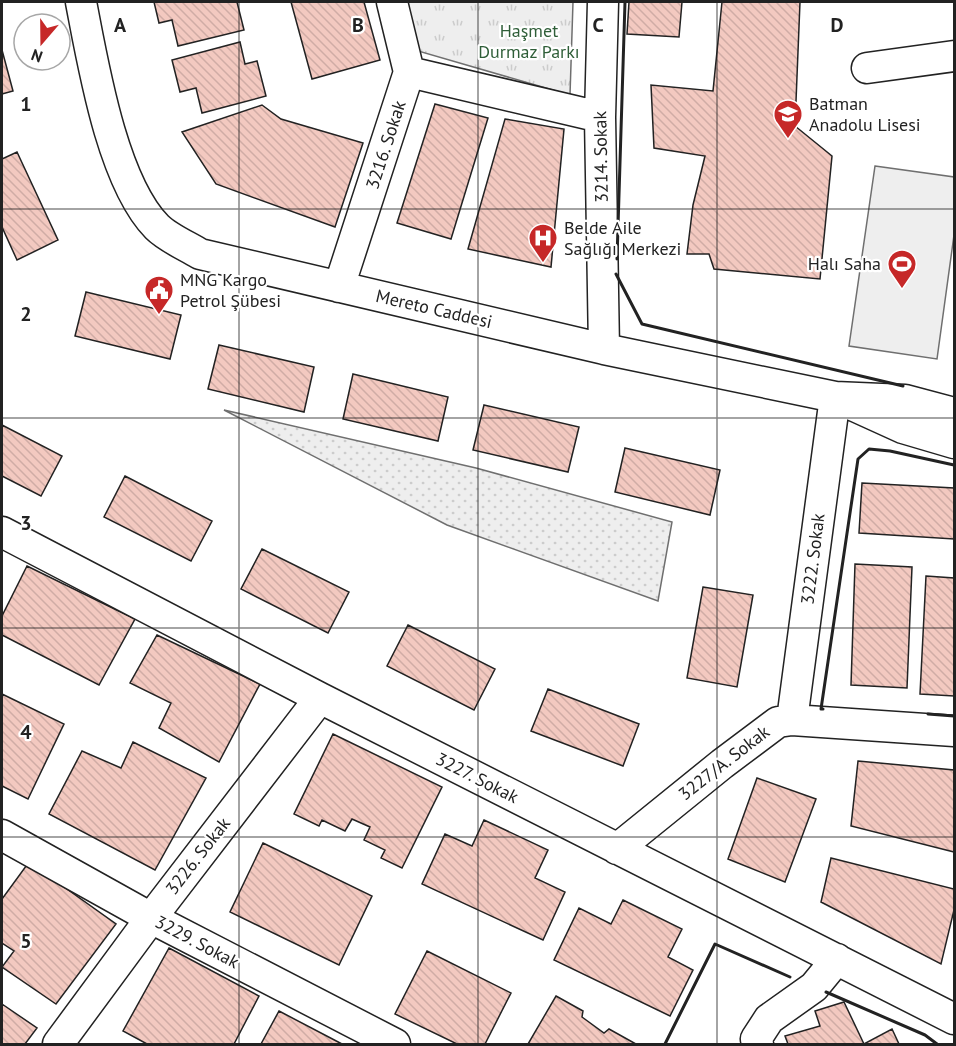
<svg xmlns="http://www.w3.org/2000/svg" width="956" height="1046" font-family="'PT Sans',sans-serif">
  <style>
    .grass { fill: url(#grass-dots); stroke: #6f6f6f; stroke-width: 1.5 }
    .park { fill: url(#park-tufts); stroke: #6f6f6f; stroke-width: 1.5 }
    .pitch { fill: #eee; stroke: #6f6f6f; stroke-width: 1.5 }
    .building { fill: url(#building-back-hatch); stroke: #222; stroke-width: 1.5 }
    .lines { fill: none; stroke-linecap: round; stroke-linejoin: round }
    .minor-casing { stroke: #222; stroke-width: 33 }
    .minor { stroke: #fff; stroke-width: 30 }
    .wall { stroke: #222; stroke-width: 3 }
    .grid { fill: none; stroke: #222; stroke-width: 1.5; stroke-opacity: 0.55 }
    .labels { text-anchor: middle; stroke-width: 4.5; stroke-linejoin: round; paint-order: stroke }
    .park-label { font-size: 18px; fill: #2f5e38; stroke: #fff }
    .poi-label { font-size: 18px; fill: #222; stroke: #fff; text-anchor: start }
    .street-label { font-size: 18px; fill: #222; stroke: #fff }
    .grid-label { font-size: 20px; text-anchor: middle; font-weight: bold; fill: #222; stroke: #fff; stroke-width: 4.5; stroke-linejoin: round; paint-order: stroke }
  </style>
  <defs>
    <pattern id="grass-dots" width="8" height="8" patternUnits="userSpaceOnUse" patternTransform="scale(1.5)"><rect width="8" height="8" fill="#eee"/><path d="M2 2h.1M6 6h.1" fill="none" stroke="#ccc" stroke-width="1.8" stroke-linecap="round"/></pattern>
    <pattern id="park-tufts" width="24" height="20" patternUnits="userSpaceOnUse" patternTransform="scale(1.5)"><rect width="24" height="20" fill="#eee"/><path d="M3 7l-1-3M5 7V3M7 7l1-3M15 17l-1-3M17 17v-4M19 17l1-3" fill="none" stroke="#ccc"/></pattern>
    <pattern id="building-back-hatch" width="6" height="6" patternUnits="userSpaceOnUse" patternTransform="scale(1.5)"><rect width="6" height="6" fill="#f3c9c0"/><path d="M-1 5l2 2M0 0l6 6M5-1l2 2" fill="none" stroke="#d0aca5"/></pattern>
  </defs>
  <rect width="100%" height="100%" fill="#fff"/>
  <path class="grass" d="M224,410L476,468L672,522L658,601L447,525Z"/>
  <path class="park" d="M404,2H573L570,95L418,51Z"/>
  <path class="pitch" d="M875,166L954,177V235L937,359L849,346Z"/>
  <path class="building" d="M154,2H237L244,30L178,46L172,20L159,23Z
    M291,2H364L380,60L312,79Z
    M629,2H682L679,37L627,34Z
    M722,2H800L795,126L832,156L820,279L714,269L709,254H687L693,205L705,156L654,148L651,85L713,91Z
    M240,42L245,64L257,61L266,96L202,113L196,88L180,92L172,60Z
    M2,50L13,91L2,94Z
    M435,104L488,118L451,239L397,223Z
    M262,105L281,119L363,143L335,227L216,184L182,132Z
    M505,119L564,129L551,267L468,249Z
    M17,152L58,240L17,260L2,227V159Z
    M86,292L181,315L170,359L75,336Z
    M219,345L314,367L304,412L208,389Z
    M353,374L448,397L438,441L343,419Z
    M484,405L579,427L568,472L473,450Z
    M2,425L62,456L41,496L2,476Z
    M625,448L720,470L710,515L615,492Z
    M125,476L212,521L191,561L104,517Z
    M862,483L954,488V539L859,533Z
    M262,549L349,592L328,633L241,589Z
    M855,564L912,567L907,688L851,685Z
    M27,566L135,619L99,685L2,635V616Z
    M926,576L954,578V696L920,694Z
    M703,587L753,595L737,687L687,678Z
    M408,625L495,669L474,710L387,666Z
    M157,635L260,684L219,762L159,728L171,703L130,683Z
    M548,689L639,724L623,766L531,731Z
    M2,694L64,724L28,799L2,786Z
    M333,734L442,787L402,868L381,858L385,850L364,840L370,827L352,819L345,831L322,820L319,826L294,814Z
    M133,742L206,778L155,870L49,814L82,751L121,768Z
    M858,761L954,770V852L851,826Z
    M757,778L816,799L785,882L728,859Z
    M484,820L548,850L535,878L565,892L543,940L422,884L445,834L472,846Z
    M263,843L372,896L339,965L230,912Z
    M831,858L954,889V910L941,964L821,902Z
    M29,862L116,924L56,1004L2,967L14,951L2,943V899Z
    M623,900L682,929L668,957L693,970L670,1016L554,960L579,908L611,924Z
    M169,948L259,996L234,1044H147L123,1031Z
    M427,951L511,993L485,1044H457L395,1014Z
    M556,996L583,1011L582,1017L604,1033L609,1029L636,1044H528Z
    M844,1002L864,1044L892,1029L899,1044H788L785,1036L820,1026L815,1011Z
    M2,1004L37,1028L25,1044H2Z
    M279,1011L342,1044H261Z"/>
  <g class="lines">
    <g class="minor-casing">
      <path id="minor" d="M81,2C93,64 112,181 157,227C168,238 187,246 200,254L604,349L835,397L905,400L954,413
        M603,2L600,117L604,349
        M867,68L954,56
        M409,72L600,117
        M339,287L409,72L392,2
        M848,403L903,428L954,443
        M2,532L320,698L954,1019
        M792,720L835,397
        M2,835L151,918L395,1044
        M617,849L722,764L778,722L792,720L954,731
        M58,1044L151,918L320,698
        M758,1044L756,1039L769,1019L814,987L837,959"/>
    </g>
    <use href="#minor" class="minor"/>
    <path class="wall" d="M617,259L625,2
      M616,274L642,324L903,386
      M823,709H821L858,459L869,449L890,451L954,465
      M928,714L954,716
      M826,992L925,1035L937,1044
      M665,1044L715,944L790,977"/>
  </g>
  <path class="grid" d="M239,2V1044M478,2V1044M717,2V1044M2,209H954M2,418H954M2,628H954M2,837H954"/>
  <defs>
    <g id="school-pin" transform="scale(1.5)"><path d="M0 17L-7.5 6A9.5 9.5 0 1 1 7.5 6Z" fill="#c62828" stroke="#fff"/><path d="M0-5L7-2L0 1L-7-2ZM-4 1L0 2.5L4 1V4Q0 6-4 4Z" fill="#fff"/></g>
    <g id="hospital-pin" transform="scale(1.5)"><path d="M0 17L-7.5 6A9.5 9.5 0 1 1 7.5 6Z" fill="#c62828" stroke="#fff"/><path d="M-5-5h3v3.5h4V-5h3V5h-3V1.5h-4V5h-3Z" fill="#fff"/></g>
    <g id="stadium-pin" transform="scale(1.5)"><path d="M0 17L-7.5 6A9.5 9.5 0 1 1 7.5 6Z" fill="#c62828" stroke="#fff"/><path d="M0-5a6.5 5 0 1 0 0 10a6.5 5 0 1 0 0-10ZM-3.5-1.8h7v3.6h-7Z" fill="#fff"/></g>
    <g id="civic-pin" transform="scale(1.5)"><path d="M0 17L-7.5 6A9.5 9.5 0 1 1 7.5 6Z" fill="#c62828" stroke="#fff"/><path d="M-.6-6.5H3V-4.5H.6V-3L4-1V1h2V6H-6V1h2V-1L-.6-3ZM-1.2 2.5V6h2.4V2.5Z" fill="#fff"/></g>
  </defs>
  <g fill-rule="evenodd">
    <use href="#school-pin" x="788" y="114"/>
    <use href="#hospital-pin" x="543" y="238"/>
    <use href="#stadium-pin" x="902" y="264"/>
    <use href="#civic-pin" x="159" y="290"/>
  </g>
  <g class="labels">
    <g class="park-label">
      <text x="529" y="37">Haşmet<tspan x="529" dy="21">Durmaz Parkı</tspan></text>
    </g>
    <g class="poi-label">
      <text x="809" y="110">Batman<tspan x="809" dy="21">Anadolu Lisesi</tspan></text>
      <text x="564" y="234">Belde Aile<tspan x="564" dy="21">Sağlığı Merkezi</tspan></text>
      <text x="881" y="270" text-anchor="end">Halı Saha</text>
      <text x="180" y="286">MNG Kargo<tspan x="180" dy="21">Petrol Şübesi</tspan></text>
    </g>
    <g class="street-label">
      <text transform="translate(386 145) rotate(-72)" y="6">3216. Sokak</text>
      <text transform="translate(601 157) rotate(-91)" y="6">3214. Sokak</text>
      <text transform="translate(434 309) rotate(13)" y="6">Mereto Caddesi</text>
      <text transform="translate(813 559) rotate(-83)" y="6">3222. Sokak</text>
      <text transform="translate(724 763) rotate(-38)" y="6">3227/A. Sokak</text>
      <text transform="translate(477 778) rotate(27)" y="6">3227. Sokak</text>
      <text transform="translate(198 856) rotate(-52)" y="6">3226. Sokak</text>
      <text transform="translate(197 942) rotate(28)" y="6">3229. Sokak</text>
    </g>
  </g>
  <g class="grid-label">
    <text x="120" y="32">A</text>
    <text x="358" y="32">B</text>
    <text x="598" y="32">C</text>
    <text x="837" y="32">D</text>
    <text x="26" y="111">1</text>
    <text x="26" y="321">2</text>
    <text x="26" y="530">3</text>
    <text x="26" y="739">4</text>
    <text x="26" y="948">5</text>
  </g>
  <rect width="956" height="1046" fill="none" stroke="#222222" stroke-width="6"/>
  <g transform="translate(42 42) rotate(200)"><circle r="28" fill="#ffffff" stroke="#a7a7a7" stroke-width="1.5"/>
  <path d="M0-4.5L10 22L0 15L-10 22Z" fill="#c62828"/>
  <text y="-9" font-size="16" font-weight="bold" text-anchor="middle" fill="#222222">N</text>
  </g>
</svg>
